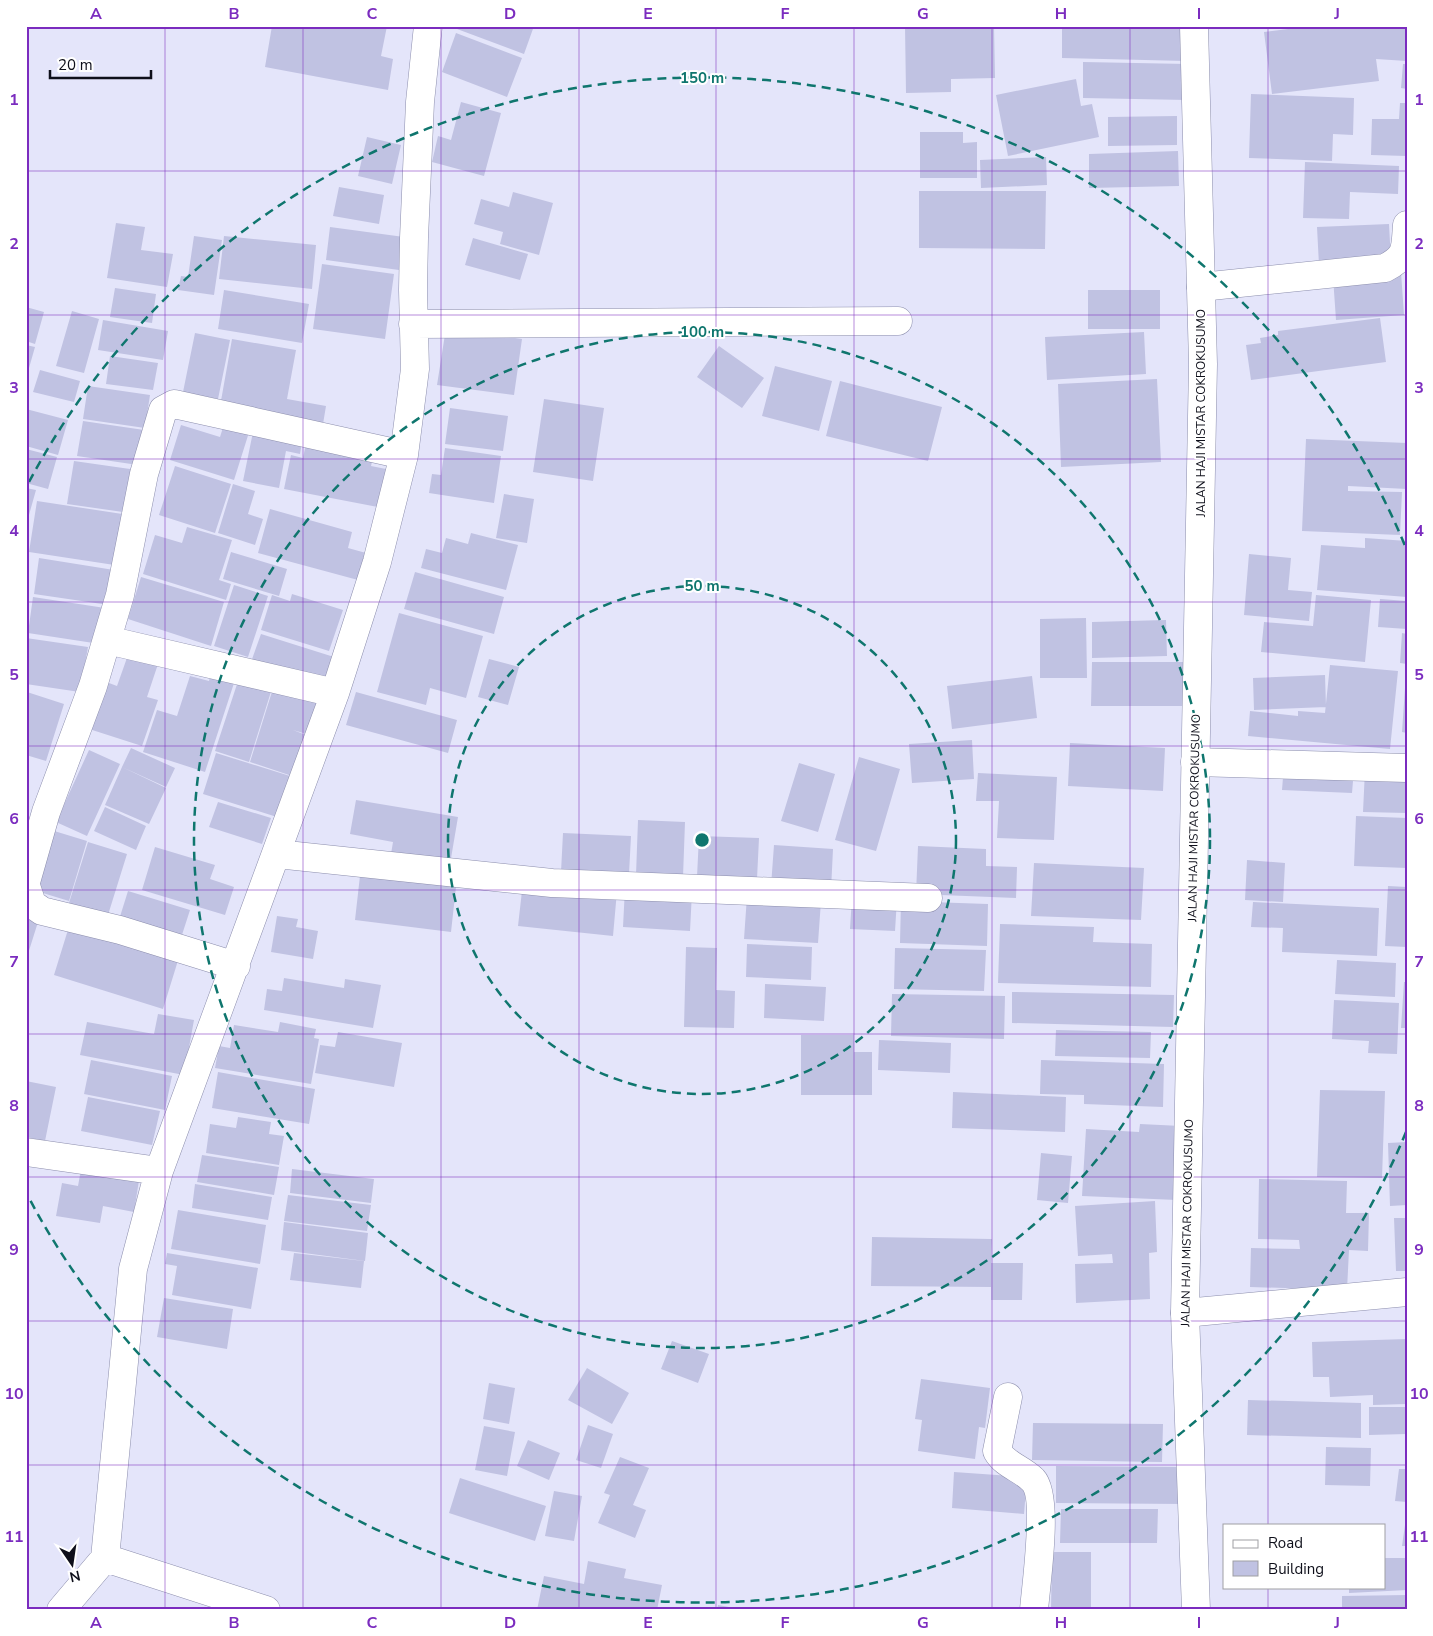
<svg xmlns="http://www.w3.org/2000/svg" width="1433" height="1636" font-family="'Nunito Sans',sans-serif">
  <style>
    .building { fill: #c0c2e2 }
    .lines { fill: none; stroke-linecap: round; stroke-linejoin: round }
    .minor-casing { stroke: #8c8ead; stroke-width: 29 }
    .primary-casing { stroke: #8c8ead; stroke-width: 29 }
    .minor { stroke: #fff; stroke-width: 28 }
    .primary { stroke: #fff; stroke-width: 28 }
    .grid { fill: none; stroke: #7b2cbf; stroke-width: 1; stroke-opacity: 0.55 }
    .ring { fill: none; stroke: #0f766e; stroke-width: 2.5; stroke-dasharray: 9 6 }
    .labels { text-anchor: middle; stroke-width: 4; stroke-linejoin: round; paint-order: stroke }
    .street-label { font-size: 12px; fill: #0e0f1a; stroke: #fff }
    .centre { fill: #0f766e; stroke: #fff; stroke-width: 2.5 }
    .ring-label { font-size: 15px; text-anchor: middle; font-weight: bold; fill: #0f766e; stroke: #fff; stroke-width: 4; stroke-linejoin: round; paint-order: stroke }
    .neatline { fill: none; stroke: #7b2cbf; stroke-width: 2 }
    .grid-label { font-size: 16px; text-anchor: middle; font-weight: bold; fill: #7b2cbf }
  </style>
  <rect width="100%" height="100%" fill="#e4e5fa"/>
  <path class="building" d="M272,26H387L381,56L393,59L388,90L265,67Z
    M449,26H534L524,54Z
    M905,26H994L995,78L951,79V92L906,93Z
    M1062,26H1187L1186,61L1062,58Z
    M1312,26H1407V61L1376,59L1379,81L1272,94L1264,32Z
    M456,33L522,58L507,97L442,72Z
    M1083,62L1188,64L1187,100L1083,98Z
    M1403,64H1407V89L1401,88Z
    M1076,79L1081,106L1092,104L1099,137L1008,156L996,95Z
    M1251,94L1354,98L1353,135L1333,134L1332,161L1249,158Z
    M461,102L501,113L484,176L432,162L438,136L451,140Z
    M1400,103H1407V156L1371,155L1372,119H1399Z
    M1177,116V145L1108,146V117Z
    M920,132H963V143L977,142V178H920Z
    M367,137L401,145L392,184L358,176Z
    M1178,151L1179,186L1089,188V154Z
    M1046,157L1047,185L981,188L980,160Z
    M1305,162L1399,166L1398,194L1350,192L1349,219L1303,218Z
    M339,187L384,195L379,224L333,216Z
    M919,191H1046L1045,249L919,248Z
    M513,192L553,203L539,255L500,244L503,232L474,224L481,199L509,207Z
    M116,223L145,227L141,250L173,254L167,287L107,278Z
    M1389,224L1391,261L1319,265L1317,227Z
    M330,227L404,237L399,270L326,260Z
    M194,236L222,240L214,295L178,290L181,276L188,277Z
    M224,236L316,245L312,289L219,279Z
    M473,238L528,254L520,280L465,265Z
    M322,264L394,274L385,339L313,329Z
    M1401,272L1404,315L1336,320L1333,277Z
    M115,288L156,294L152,323L110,317Z
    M224,290L309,304L302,343L218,329Z
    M1088,290H1160V329H1088Z
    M26,307L44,312L35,344L26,341Z
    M72,311L99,319L84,373L56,366Z
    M1380,318L1386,362L1251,380L1246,345L1261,343L1260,338L1278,335V331Z
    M103,320L168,331L163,360L98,350Z
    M446,328L522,339L514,395L437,385Z
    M1144,332L1146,374L1047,380L1045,337Z
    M195,333L230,340L218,399L183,392Z
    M232,339L296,350L287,399L326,406L322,430L219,412Z
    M26,345L35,347L27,375H26Z
    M719,346L764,378L742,408L697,377Z
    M110,356L158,363L153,390L106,384Z
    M775,366L832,381L819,431L762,416Z
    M40,370L80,381L74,402L33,392Z
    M1157,379L1161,462L1061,467L1058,384Z
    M840,381L942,407L928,461L826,436Z
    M88,386L150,395L145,428L83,419Z
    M544,399L604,408L593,481L533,472Z
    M450,408L508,416L503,451L445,444Z
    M26,409L68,420L58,455L26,446Z
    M226,418L251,426L234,480L170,460L181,425L220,437Z
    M83,421L144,430L138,465L77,456Z
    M254,427L303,436L300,454L286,451L279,488L243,481Z
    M1306,439L1407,443V489L1348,486V491L1402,492L1400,535L1302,531Z
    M306,443L373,457L371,466L391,470L383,508L284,489L291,455L303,458Z
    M445,448L501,456L494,503L429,493L432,474L441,475Z
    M26,449L57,457L48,489L26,483Z
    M74,461L137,470L130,513L67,504Z
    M175,466L231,484L215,533L159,515Z
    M233,484L255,491L248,514L263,519L255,545L218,533Z
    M26,488L36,490L27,522H26Z
    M504,494L534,499L527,543L496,538Z
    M37,501L129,515L121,566L29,552Z
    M270,509L352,532L348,548L366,553L358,580L258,553Z
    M187,527L232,540L219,580L231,584L226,600L143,574L155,535L182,543Z
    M471,533L518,545L506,590L421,568L426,549L442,553L446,538L468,544Z
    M1365,538L1407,541V597L1317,590L1321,545L1365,548Z
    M231,552L287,569L279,596L223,579Z
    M1249,554L1291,558L1288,590L1312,592L1309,621L1244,615Z
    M39,558L114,570L109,605L34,594Z
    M415,572L504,597L494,634L404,609Z
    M141,577L224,602L211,646L128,619Z
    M234,585L268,596L248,657L214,646Z
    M292,594L343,610L329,651L261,630L272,595L290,601Z
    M1316,595L1371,600L1365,662L1261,652L1264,622L1313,626Z
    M33,597L105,608L100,644L28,633Z
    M1380,599L1407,601V629L1378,627Z
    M399,613L483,636L466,698L430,688L426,705L377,692Z
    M1086,618L1087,678H1040V619Z
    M1166,620L1167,656L1092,658V622Z
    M1402,633L1407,634V664L1400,663Z
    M261,634L334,657L325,686L251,662Z
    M26,638L88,647L80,692L26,684Z
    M128,655L158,664L147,697L158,700L142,746L86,728L101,680L117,686Z
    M489,659L519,667L508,705L478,697Z
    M1092,662H1192V706H1091Z
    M1330,665L1398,671L1390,749L1248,736L1250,711L1298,716V711L1325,713Z
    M241,672L274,682L249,762L215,751Z
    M211,673L235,680L205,772L143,752L157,710L177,716L190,676L209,681Z
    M1325,675L1326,707L1254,710L1253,678Z
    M1032,676L1037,718L952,729L947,686Z
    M275,682L325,698L313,736L293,730L311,737L298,778L250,762Z
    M1405,688H1407V733L1402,732Z
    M27,692L64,704L46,761L26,755Z
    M356,692L457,720L448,753L346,725Z
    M972,740L974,779L912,783L909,744Z
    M1070,743L1165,748L1163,791L1068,786Z
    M131,748L175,768L166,787L122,767Z
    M89,750L120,764L87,836L56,822Z
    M216,753L290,776L277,817L203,794Z
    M859,757L900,769L876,851L835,840Z
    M799,763L835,774L818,832L781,821Z
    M1284,765L1354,769L1352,793L1282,790Z
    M122,767L166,788L149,824L105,805Z
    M1365,770L1407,772V813L1363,812Z
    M978,773L1057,777L1054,840L997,838L999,801H976Z
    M356,800L458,817L449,870L390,860L393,842L350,834Z
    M218,802L271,818L262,844L209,827Z
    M105,807L146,826L136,850L94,831Z
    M1356,816L1407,818V868L1354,866Z
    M638,820L685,822L683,877L636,875Z
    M51,830L87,841L69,901L33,890Z
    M563,833L631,836L629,874L561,872Z
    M699,836L759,838L757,879L697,877Z
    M88,842L127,854L108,915L69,903Z
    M774,845L833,849L831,890L771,886Z
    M918,846L986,849V866L1017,867L1016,898L916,894Z
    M155,847L215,865L210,879L234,887L225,915L142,890Z
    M1247,860L1285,863L1283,902L1245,900Z
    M1034,863L1144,868L1141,920L1031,916Z
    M361,867L457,878L451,932L355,920Z
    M523,882L617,891L613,936L518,926Z
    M1388,886L1407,887V947L1385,946Z
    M625,888L692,892L690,931L623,927Z
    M128,891L190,910L180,941L118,923Z
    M747,896L821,901L818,943L744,939Z
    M852,897L897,899L895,931L850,929Z
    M901,901L988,904L987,946L900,943Z
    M1253,902L1379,908L1377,956L1282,952L1283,928L1251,927Z
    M277,916L298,919L296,927L318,931L313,959L271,952Z
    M26,919L38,922L27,957H26Z
    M71,920L180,954L163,1009L54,975Z
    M1000,924L1094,927L1093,942L1152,944L1151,987L998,983Z
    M747,944L812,947L811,980L746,977Z
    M686,947L717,948L716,990L735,991L734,1028L684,1027Z
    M895,948L986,950L984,991L894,989Z
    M1337,960L1396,963L1395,997L1335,994Z
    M284,978L344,988L345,979L381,985L373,1028L264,1010L267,989L282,991Z
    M1404,982H1407V1028H1401Z
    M765,984L826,987L824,1021L764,1018Z
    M1012,992L1174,995L1173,1027L1012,1023Z
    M892,994L1005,996L1004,1039L891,1036Z
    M1334,1000L1399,1003L1397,1054L1368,1053L1369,1041L1332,1039Z
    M158,1014L194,1020L184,1075L80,1055L87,1022L154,1034Z
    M280,1022L316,1029L314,1038L319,1039L311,1084L215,1068L219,1046L230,1048L234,1025L278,1032Z
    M1056,1030L1151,1032L1150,1058L1055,1056Z
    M338,1032L402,1043L394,1087L315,1073L320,1045L335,1047Z
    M801,1035H854V1052H872V1095H801Z
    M879,1040L951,1043L950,1073L878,1070Z
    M91,1060L172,1076L165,1110L84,1094Z
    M1041,1060L1164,1064L1163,1107L1084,1104V1095L1040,1094Z
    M218,1072L315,1089L309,1124L212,1108Z
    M26,1081L56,1087L45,1141L26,1137Z
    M1320,1090L1385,1091L1382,1178L1317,1177Z
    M953,1092L1066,1097L1065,1132L952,1128Z
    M88,1097L160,1111L152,1145L81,1131Z
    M238,1117L271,1122L269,1134L284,1136L279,1165L206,1153L210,1124L236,1128Z
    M1140,1124L1181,1126L1177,1200L1082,1196L1086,1129L1139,1132Z
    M1407,1142V1205L1390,1206L1388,1143Z
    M1041,1153L1072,1156L1068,1203L1037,1200Z
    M202,1155L279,1167L274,1195L197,1182Z
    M82,1164L140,1174L134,1212L103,1206L100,1223L56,1216L62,1183L78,1186Z
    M292,1169L374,1179L371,1203L290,1193Z
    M1259,1179L1347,1181L1346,1213H1369L1368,1251L1349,1250L1347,1290L1250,1287L1251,1248L1300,1249L1299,1240L1258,1239Z
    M195,1184L272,1197L268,1220L192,1208Z
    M288,1195L371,1205L367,1231L284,1221Z
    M1155,1201L1157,1252L1149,1253L1150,1299L1076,1303L1075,1264L1113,1263L1112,1254L1078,1256L1075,1206Z
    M178,1210L266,1225L260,1264L171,1249Z
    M1394,1218H1407V1271H1396Z
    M284,1222L368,1233L365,1261L281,1250Z
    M872,1237L992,1239L991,1263H1023L1022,1300H991V1287L871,1286Z
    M167,1253L258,1268L251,1309L172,1295L177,1266L165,1264Z
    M294,1253L364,1261L361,1288L290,1280Z
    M164,1298L233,1309L227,1349L157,1337Z
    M1407,1339V1404L1373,1405V1395L1330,1397L1329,1377H1313L1312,1342Z
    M672,1341L709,1354L698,1383L661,1369Z
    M587,1368L629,1393L612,1424L568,1400Z
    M921,1379L990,1388L985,1428L979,1427L975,1459L918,1451L922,1420L915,1419Z
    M489,1383L515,1388L509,1424L483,1419Z
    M1248,1400L1361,1403V1438L1247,1435Z
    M1369,1407H1407V1434L1369,1435Z
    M1033,1423L1163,1424L1162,1462L1032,1460Z
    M588,1425L613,1434L601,1468L576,1460Z
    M484,1426L515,1432L507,1476L475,1470Z
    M528,1440L560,1453L549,1480L517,1466Z
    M1326,1447L1371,1448L1370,1486L1325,1485Z
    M620,1457L649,1468L633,1505L646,1510L635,1538L598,1523L610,1495L604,1493Z
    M1056,1466L1184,1467L1183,1504L1056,1503Z
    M1399,1469H1407V1502L1395,1501Z
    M954,1472L1027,1477L1024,1514L952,1508Z
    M460,1478L546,1506L535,1541L449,1513Z
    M554,1491L582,1496L574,1541L545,1536Z
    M1061,1509H1158L1157,1543H1060Z
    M1406,1518H1407V1546H1402Z
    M1052,1552H1091V1610H1051Z
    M1384,1558H1407V1590L1349,1593V1587H1384Z
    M588,1561L626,1569L624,1578L662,1585L657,1610H537L544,1576L584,1584Z
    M1407,1595V1610H1342V1596Z
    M718,1605L740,1609V1610H717Z"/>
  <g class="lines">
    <g class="minor-casing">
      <path id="minor" d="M1201,287L1385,268C1408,256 1405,248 1407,225
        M413,324L898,321
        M107,640L335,693
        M1195,762L1407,768
        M277,854L552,883L928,898
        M26,882L46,812L93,686L120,595L144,474L163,410L174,404L404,455
        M26,886L32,904L42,911L120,930L236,966
        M26,1152L159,1171
        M1185,1313L1407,1292
        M1008,1397L997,1451C1005,1465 1021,1468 1033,1480C1049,1497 1036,1584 1034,1610
        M105,1558L266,1610
        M61,1610L105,1558L133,1269L159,1171L335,693L377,562L404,455L415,369L413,290L414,238L420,102L428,26"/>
    </g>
    <g class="primary-casing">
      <path id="primary" d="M1194,26L1203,364L1185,1313L1196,1610"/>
    </g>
    <use href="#minor" class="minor"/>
    <use href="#primary" class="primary"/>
  </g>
  <path class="grid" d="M165,26V1610M303,26V1610M441,26V1610M579,26V1610M716,26V1610M854,26V1610M992,26V1610M1130,26V1610M1268,26V1525M26,171H1407M26,315H1407M26,459H1407M26,602H1407M26,746H1407M26,890H1407M26,1034H1407M26,1177H1407M26,1321H1407M26,1465H1407M1268,1587V1610"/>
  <g class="ring">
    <circle cx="702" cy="840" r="254"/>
    <circle cx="702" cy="840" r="508"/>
    <path d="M1406 1132A762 762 0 0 1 29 1198M29 482A762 762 0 0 1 1406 548"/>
  </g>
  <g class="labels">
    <g class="street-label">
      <text transform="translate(1201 413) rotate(-90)" y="4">JALAN HAJI MISTAR COKROKUSUMO</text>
      <text transform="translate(1194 818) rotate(-89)" y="4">JALAN HAJI MISTAR COKROKUSUMO</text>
      <text transform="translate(1187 1223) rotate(-89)" y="4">JALAN HAJI MISTAR COKROKUSUMO</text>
    </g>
  </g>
  <circle cx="702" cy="840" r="8" class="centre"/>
  <g class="ring-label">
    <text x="702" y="83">150 m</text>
    <text x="702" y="337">100 m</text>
    <text x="702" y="591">50 m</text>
  </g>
  <rect width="1433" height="1636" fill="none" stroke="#ffffff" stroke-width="55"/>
  <rect x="1223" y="1524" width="162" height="65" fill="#ffffff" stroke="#9f9fa3"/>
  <rect x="1233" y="1540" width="25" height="8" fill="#ffffff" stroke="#9f9fa3"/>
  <text x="1268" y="1548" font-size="15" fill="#0e0f1a">Road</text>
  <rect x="1233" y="1561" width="25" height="15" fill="#c0c2e2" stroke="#9f9fa3"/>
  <text x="1268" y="1574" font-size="15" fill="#0e0f1a">Building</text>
  <g transform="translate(72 1564) rotate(167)" stroke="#ffffff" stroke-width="4" paint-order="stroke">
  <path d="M0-4L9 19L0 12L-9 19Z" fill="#0e0f1a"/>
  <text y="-8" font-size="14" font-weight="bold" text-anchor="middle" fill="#0e0f1a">N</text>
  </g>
  <path d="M50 70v8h101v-8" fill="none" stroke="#0e0f1a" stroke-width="2.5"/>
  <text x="58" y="70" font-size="15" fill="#0e0f1a" stroke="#ffffff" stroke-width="4" paint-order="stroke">20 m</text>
  <rect x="28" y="28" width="1378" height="1580" class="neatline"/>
  <g class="grid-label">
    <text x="96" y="19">A</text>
    <text x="234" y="19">B</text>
    <text x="372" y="19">C</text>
    <text x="510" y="19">D</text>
    <text x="648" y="19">E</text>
    <text x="785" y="19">F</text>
    <text x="923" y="19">G</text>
    <text x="1061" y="19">H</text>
    <text x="1199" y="19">I</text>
    <text x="1337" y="19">J</text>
    <text x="14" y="105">1</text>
    <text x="1419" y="105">1</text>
    <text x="14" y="249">2</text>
    <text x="1419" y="249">2</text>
    <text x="14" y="393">3</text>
    <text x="1419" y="393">3</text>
    <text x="14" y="536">4</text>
    <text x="1419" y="536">4</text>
    <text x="14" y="680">5</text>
    <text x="1419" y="680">5</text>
    <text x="14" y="824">6</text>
    <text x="1419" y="824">6</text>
    <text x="14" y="967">7</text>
    <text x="1419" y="967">7</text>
    <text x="14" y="1111">8</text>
    <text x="1419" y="1111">8</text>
    <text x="14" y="1255">9</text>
    <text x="1419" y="1255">9</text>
    <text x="14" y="1399">10</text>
    <text x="1419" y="1399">10</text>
    <text x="14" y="1542">11</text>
    <text x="1419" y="1542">11</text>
    <text x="96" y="1628">A</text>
    <text x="234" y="1628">B</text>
    <text x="372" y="1628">C</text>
    <text x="510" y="1628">D</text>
    <text x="648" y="1628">E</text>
    <text x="785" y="1628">F</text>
    <text x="923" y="1628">G</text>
    <text x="1061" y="1628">H</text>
    <text x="1199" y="1628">I</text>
    <text x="1337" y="1628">J</text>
  </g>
</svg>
